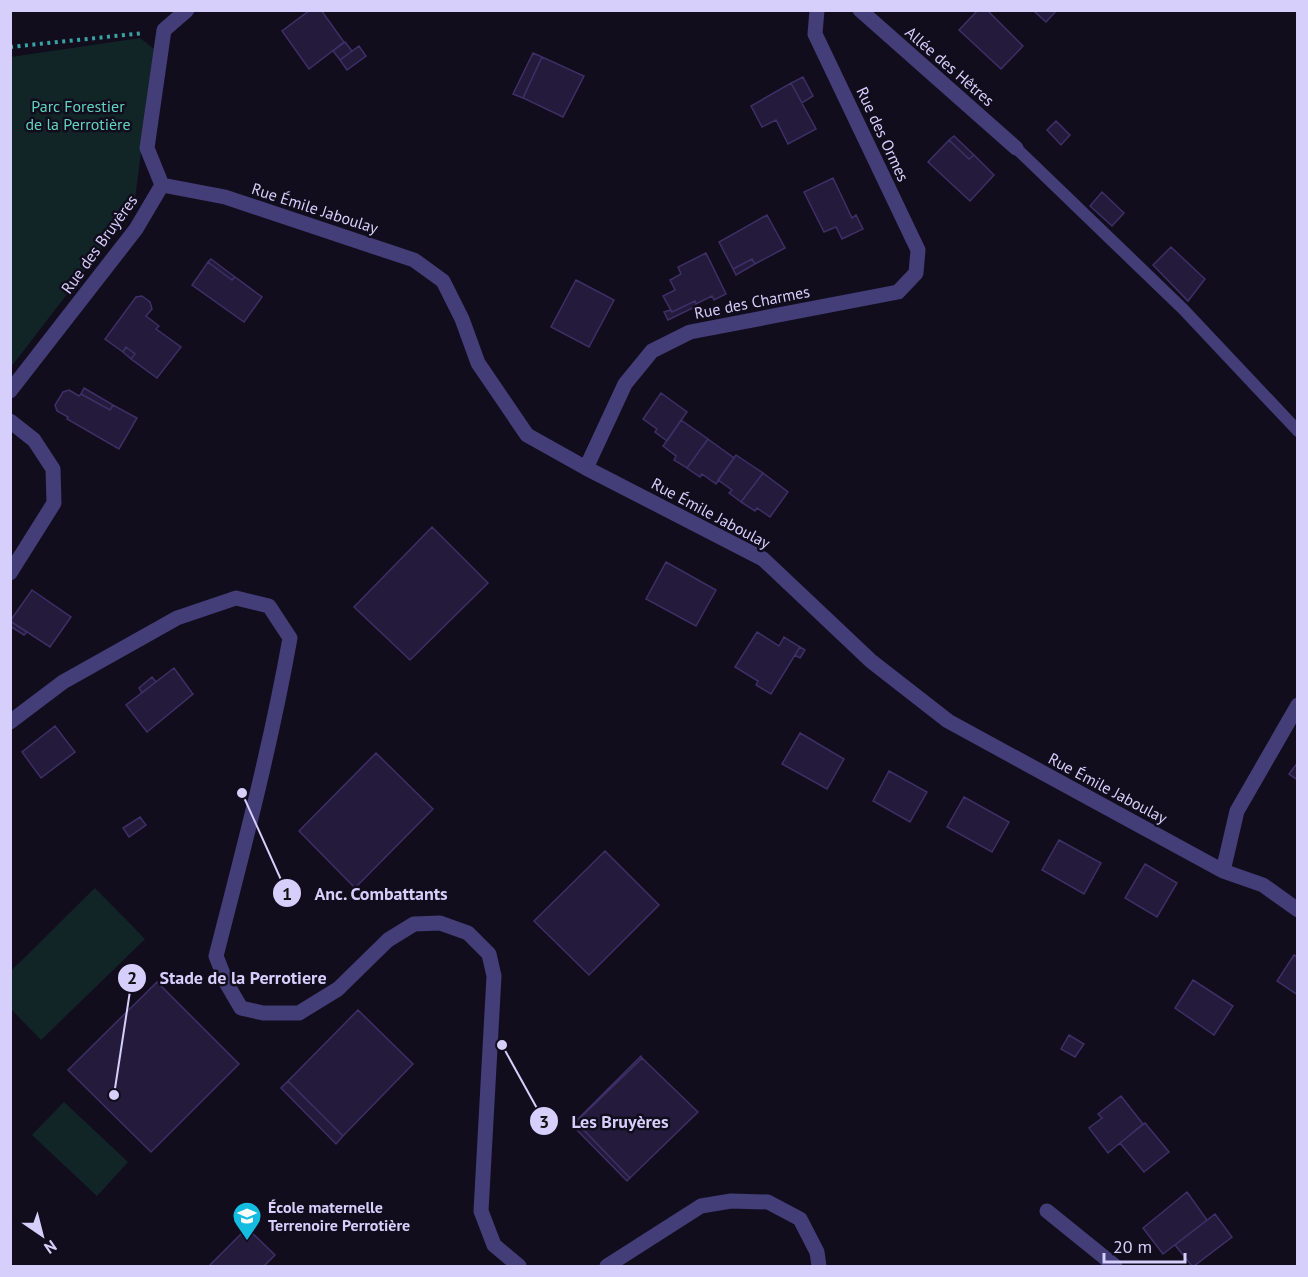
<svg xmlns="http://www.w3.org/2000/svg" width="1308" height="1277" font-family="'PT Sans',sans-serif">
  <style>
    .green { fill: #112526 }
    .building { fill: #241b3c; stroke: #3e2f66; stroke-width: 1.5 }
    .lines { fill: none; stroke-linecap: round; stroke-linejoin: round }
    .path { stroke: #38a3a5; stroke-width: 4; stroke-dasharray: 3 4.5; stroke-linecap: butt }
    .service { stroke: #433d78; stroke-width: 12 }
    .minor { stroke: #433d78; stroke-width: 15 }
    .labels { text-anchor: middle; stroke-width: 5; stroke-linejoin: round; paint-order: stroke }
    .street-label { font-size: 16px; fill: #d6cefb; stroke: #110d1d }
    .park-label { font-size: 16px; fill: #61d3bf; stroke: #110d1d }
    .poi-label { font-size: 16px; font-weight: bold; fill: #d6cefb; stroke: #110d1d; text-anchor: start }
    .leader { fill: none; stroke: #d6cefb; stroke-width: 2 }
    .callout-dot { fill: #d6cefb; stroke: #110d1d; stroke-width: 2 }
    .mark-label { font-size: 18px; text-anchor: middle; font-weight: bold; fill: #111 }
    .callout-label { font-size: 18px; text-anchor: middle; font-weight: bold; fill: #d6cefb; stroke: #110d1d; stroke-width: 5; stroke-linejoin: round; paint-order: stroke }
  </style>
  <rect width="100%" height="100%" fill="#110d1d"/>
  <path class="green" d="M140,38L154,49L134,207L11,367V57Z
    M95,888L145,939L41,1040L11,1009V971Z
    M64,1102L128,1162L97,1196L32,1135Z"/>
  <path class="building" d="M310,10H321L344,42L309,69L282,31Z
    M978,10H987L1023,46L1001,69L959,30Z
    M1037,10H1057L1046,22L1035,12Z
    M345,42L352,51L340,60L333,51Z
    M359,46L366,56L347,70L340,60Z
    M533,53L542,57L523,98L513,94Z
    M542,57L584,76L563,117L523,98Z
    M803,77L813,96L802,103L791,83Z
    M791,83L816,129L788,144L776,120L762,127L751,106Z
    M1056,121L1070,135L1061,145L1047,130Z
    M954,136L974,155L969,159L949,140Z
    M949,140L969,159L974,155L994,175L970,201L928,162Z
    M833,178L852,218L856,215L863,229L842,239L836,227L824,232L804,192Z
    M1102,192L1124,213L1112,226L1090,206Z
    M767,215L785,248L755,264L752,259L733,269L719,242Z
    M1171,247L1205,279L1188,301L1153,265Z
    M706,253L726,294L714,300L712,296L696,304L695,301L672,312L663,296L675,290L670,280L681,274L678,267Z
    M211,259L235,277L232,280L208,262Z
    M752,259L755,264L736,275L733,269Z
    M208,262L232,280L235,277L262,297L244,322L192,285Z
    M576,280L614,300L589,347L551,327Z
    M142,296L150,302L152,309L146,316L159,326L156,329L181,347L157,378L131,359L135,354L126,347L123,352L105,339L136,297Z
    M695,301L697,306L668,320L664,312L670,310L672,312Z
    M126,347L135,354L131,359L123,352Z
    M84,388L113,405L110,410L81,394Z
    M69,390L79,396L81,394L110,410L113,405L137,418L119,449L67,419L68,417L57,411L55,405L63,392Z
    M661,393L687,412L667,441L655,432L657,429L643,419Z
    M681,420L708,439L687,468L674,460L676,456L663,446Z
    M708,439L734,458L716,484L702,474L700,477L687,468Z
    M736,455L763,473L741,502L729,493L732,490L718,480Z
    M763,473L788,492L770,517L757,508L755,511L741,502Z
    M432,527L488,583L410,660L354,607Z
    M666,562L716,590L696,626L646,599Z
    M32,590L71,617L50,647L10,621Z
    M10,621L27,632L24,635L10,626Z
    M757,632L779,646L784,637L800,647L771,694L756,685L758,681L735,667Z
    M800,647L805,650L800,658L795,655Z
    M174,668L193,694L147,732L126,705Z
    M152,677L156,682L142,693L139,688Z
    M55,726L75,752L41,778L22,752Z
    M800,733L844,759L827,789L782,764Z
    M376,753L433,809L355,888L299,831Z
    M1298,762V780L1289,774Z
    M889,771L927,792L910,822L873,801Z
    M964,797L1009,822L992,852L947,827Z
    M140,817L146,825L129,837L123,828Z
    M1059,840L1101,863L1084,894L1042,870Z
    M605,851L659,905L589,975L534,921Z
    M1145,864L1177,883L1157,917L1125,898Z
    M1294,955L1298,957V995L1277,981Z
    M1193,980L1233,1006L1214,1035L1175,1008Z
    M157,982L239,1064L151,1152L68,1070Z
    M358,1010L413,1064L343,1136L288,1081Z
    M1069,1035L1084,1044L1075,1057L1061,1049Z
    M641,1056L642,1058L576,1122L630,1178L627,1181L572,1125Z
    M642,1058L698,1112L630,1178L576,1122Z
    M288,1081L343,1136L336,1144L281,1088Z
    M1121,1096L1143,1124L1108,1153L1089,1128L1102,1118L1098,1114Z
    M1145,1123L1169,1152L1144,1172L1120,1143Z
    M1187,1192L1207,1220L1163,1254L1143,1228Z
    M1215,1214L1232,1237L1194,1266H1192L1175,1245Z
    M247,1228L275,1255L264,1266H209Z"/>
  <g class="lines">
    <path class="path" d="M10,47L144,33"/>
    <path class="service" d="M1016,148L1183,309L1298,431"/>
    <path class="minor" d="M860,10L1016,148
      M162,185L225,197L414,260L443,281L462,319L478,363L527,435L586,468L763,559L871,661L948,721L1223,871L1263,885L1298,910
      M10,391L136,229L162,185L147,148L164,30L187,10
      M10,421L34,440L53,469L54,503L10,573
      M586,468L625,384L652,351L690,332L898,292L916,273L918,250L815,34L817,10
      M10,722L63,682L177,618L236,598L269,606L290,638C271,745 243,851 216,956L227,984L241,1008L263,1013H299L338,989L388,940L414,924L440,923L468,933L489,954L494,976L481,1211L494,1245L519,1266
      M1223,871L1237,811L1298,705
      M1047,1211L1115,1266
      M607,1266L701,1206L731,1201L768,1202L800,1219L817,1252L819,1266"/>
  </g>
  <defs>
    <g id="school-pin" transform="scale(1.5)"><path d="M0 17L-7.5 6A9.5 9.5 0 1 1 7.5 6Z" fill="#14bce0" stroke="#110d1d"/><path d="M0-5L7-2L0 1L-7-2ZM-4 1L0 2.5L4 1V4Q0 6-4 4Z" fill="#fff"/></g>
  </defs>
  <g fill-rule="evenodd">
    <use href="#school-pin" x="247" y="1216"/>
  </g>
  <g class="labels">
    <g class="street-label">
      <text transform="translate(950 66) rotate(41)" y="6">Allée des Hêtres</text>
      <text transform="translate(883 134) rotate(65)" y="6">Rue des Ormes</text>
      <text transform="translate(315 208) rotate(18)" y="6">Rue Émile Jaboulay</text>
      <text transform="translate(99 244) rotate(-54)" y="6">Rue des Bruyères</text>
      <text transform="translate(752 302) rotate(-11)" y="6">Rue des Charmes</text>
      <text transform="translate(711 513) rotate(28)" y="6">Rue Émile Jaboulay</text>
      <text transform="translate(1108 788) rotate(28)" y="6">Rue Émile Jaboulay</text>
    </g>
    <g class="park-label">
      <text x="78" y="112">Parc Forestier<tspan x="78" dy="18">de la Perrotière</tspan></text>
    </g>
    <g class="poi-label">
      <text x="268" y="1213">École maternelle<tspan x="268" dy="18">Terrenoire Perrotière</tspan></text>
    </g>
  </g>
  <path class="leader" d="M242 793L287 893M114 1095L132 978M502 1045L544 1121"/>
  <g class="callout-dot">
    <circle cx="242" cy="793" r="6"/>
    <circle cx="114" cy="1095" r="6"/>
    <circle cx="502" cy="1045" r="6"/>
    <circle cx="287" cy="893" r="15"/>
    <circle cx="132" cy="978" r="15"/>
    <circle cx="544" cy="1121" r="15"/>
  </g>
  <g class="mark-label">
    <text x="287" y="900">1</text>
    <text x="132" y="984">2</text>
    <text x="544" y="1128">3</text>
  </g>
  <g class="callout-label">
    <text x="381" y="900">Anc. Combattants</text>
    <text x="243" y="984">Stade de la Perrotiere</text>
    <text x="620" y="1128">Les Bruyères</text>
  </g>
  <rect width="1308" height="1277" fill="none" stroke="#d6cefb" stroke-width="24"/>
  <g transform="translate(42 1235) rotate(145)" stroke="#110d1d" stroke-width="4.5" paint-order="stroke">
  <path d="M0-4.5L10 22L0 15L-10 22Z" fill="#d6cefb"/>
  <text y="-9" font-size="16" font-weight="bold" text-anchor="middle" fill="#d6cefb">N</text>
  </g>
  <path d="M1104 1253v9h81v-9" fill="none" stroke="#d6cefb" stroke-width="3"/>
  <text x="1113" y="1253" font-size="18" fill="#d6cefb" stroke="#110d1d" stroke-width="4.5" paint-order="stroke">20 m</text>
</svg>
